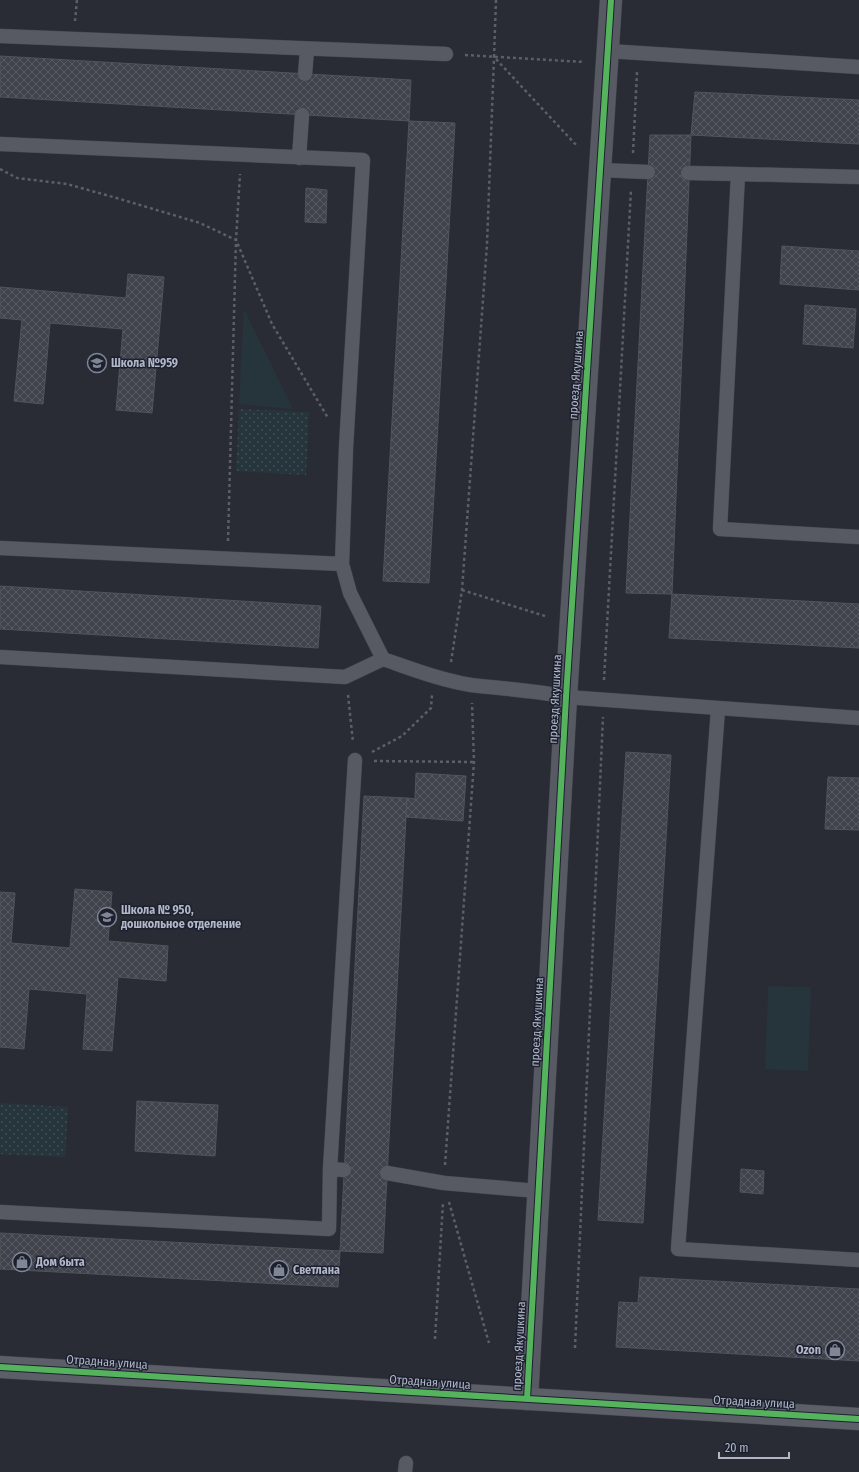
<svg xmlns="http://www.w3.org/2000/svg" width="859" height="1472" font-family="'Fira Sans Condensed',sans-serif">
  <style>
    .grass { fill: #26343b }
    .park { fill: url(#park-dots) }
    .building { fill: url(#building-cross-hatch); stroke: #51535d }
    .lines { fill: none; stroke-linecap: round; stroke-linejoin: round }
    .lane-casing { stroke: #45474f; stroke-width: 15 }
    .street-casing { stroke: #45474f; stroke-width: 23 }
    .secondary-casing { stroke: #45474f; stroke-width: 23 }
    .path { stroke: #5c5f67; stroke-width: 2.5; stroke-dasharray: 3 3; stroke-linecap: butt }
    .lane { stroke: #585a63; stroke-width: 14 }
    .street { stroke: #585a63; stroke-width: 22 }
    .secondary { stroke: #5c5f68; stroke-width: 22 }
    .cycleway-casing { stroke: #1c2130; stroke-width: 8 }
    .cycleway { stroke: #56b35d; stroke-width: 6 }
    .labels { text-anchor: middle; stroke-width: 3; stroke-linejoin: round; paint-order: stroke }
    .poi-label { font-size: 12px; font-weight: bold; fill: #b2b6c7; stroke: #1c2130; text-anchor: start }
    .street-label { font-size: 12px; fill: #b2b6c7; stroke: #1c2130 }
  </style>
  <defs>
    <pattern id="park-dots" width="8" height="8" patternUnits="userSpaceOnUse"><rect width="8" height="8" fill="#26343b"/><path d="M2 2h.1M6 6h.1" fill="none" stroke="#434f56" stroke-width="1.8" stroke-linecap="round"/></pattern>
    <pattern id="building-cross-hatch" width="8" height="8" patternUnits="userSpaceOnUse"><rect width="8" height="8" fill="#40424c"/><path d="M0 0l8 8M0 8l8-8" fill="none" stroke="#595b64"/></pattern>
  </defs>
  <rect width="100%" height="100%" fill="#292c35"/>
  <path class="grass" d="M244,309L293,409L239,404Z
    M768,986L811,987L808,1071L765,1069Z"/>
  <path class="park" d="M239,409L309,412L306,475L236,471Z
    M0,1103L68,1107L65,1157L0,1154Z"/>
  <path class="building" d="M0,56L411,80L409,121L0,97Z
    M695,92L859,100V144L691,135Z
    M409,121L455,123L429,583L383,581Z
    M650,135H691L672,594L626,593Z
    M306,188L327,190L326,223L305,222Z
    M782,246L859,251V290L780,284Z
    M128,274L164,277L152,413L116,410L123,329L50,323L43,404L14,401L22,320L0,318V287L126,298Z
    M805,305L856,309L853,348L803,344Z
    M0,586L321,606L318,648L0,629Z
    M672,594L859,604V648L669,638Z
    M626,752L671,755L643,1223L598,1220Z
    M416,773L466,776L463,821L406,817L407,798L415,799Z
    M828,777L859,778V830L825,829Z
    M364,796L407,798L383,1253L340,1251Z
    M75,889L112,892L108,941L168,946L166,981L118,977L112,1051L83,1049L87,994L29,989L24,1049L0,1047V892L15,893L11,943L70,948Z
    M137,1101L218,1105L215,1156L135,1151Z
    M741,1169L764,1171L763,1194L740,1192Z
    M0,1233L340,1251L338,1287L0,1269Z
    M640,1277L859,1289V1361L616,1347L619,1302L638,1303Z"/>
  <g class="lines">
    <g class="lane-casing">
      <path id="lane" d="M0,36L446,54
        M608,51L859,67
        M305,74L307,50
        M0,144L363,160L346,448L342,564
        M299,158L302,115
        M600,170L648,172
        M688,173L738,174
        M859,177L738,174L720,529L859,537
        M0,548L342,564L350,593L383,659C412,669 440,680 471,685C503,689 534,690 566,697L859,718
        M0,657L345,677L383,659
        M718,709L678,1249L859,1260
        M330,1169L344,1170
        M387,1173L444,1183L538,1191
        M0,1212L329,1229L330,1169L355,760
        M405,1472L406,1463"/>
    </g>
    <g class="street-casing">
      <path id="street" d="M527,1399L566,697L611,0"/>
    </g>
    <g class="secondary-casing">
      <path id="secondary" d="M0,1367L859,1419"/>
    </g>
    <path class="path" d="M496,0L494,57L578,147
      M75,21L77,0
      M465,55L584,62
      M633,153L637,72
      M0,169L17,178L67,184L120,199L200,223L236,240L272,324L328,418
      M228,541L236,240L240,174
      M462,590L548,617
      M451,662L462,590L487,244L494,57
      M604,680L631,190
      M348,695L353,742
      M372,752L402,736L431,708L432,695
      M374,761L474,762
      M445,1165L474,762L472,703
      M449,1202L489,1343
      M435,1339L443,1202
      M575,1348L603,717"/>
    <use href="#lane" class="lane"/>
    <use href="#street" class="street"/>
    <use href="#secondary" class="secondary"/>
    <g class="cycleway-casing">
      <path id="cycleway" d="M0,1367L859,1419
        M527,1399L566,697L611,0"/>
    </g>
    <use href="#cycleway" class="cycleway"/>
  </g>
  <defs>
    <g id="school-ring" transform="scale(1)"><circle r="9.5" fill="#1c2130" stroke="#828694" stroke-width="1.5"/><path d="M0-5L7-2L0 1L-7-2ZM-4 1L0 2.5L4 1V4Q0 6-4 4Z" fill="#828694"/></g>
    <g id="shop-ring" transform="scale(1)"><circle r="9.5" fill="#1c2130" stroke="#828694" stroke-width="1.5"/><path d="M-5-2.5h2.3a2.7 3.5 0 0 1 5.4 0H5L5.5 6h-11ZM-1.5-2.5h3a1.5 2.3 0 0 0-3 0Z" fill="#828694"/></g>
  </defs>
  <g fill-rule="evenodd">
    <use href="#school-ring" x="97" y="363"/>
    <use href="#school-ring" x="107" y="917"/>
    <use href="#shop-ring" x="22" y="1262"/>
    <use href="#shop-ring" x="279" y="1270"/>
    <use href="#shop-ring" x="835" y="1350"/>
  </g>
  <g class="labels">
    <g class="poi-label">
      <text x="111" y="367">Школа №959</text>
      <text x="121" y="914">Школа № 950,<tspan x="121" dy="14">дошкольное отделение</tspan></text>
      <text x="36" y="1266">Дом быта</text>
      <text x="293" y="1274">Светлана</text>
      <text x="821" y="1354" text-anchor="end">Ozon</text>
    </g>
    <g class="street-label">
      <text transform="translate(576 375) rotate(-86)" y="4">проезд Якушкина</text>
      <text transform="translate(555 699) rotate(-87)" y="4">проезд Якушкина</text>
      <text transform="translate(537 1022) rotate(-87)" y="4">проезд Якушкина</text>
      <text transform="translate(519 1346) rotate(-87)" y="4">проезд Якушкина</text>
      <text transform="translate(107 1362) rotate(4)" y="4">Отрадная улица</text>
      <text transform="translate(430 1382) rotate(4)" y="4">Отрадная улица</text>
      <text transform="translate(754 1402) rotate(3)" y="4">Отрадная улица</text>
    </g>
  </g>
  <path d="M719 1452v6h70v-6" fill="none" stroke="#b2b6c7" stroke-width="2"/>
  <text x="725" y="1452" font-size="12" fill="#b2b6c7" stroke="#1c2130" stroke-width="3" paint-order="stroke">20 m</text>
</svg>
